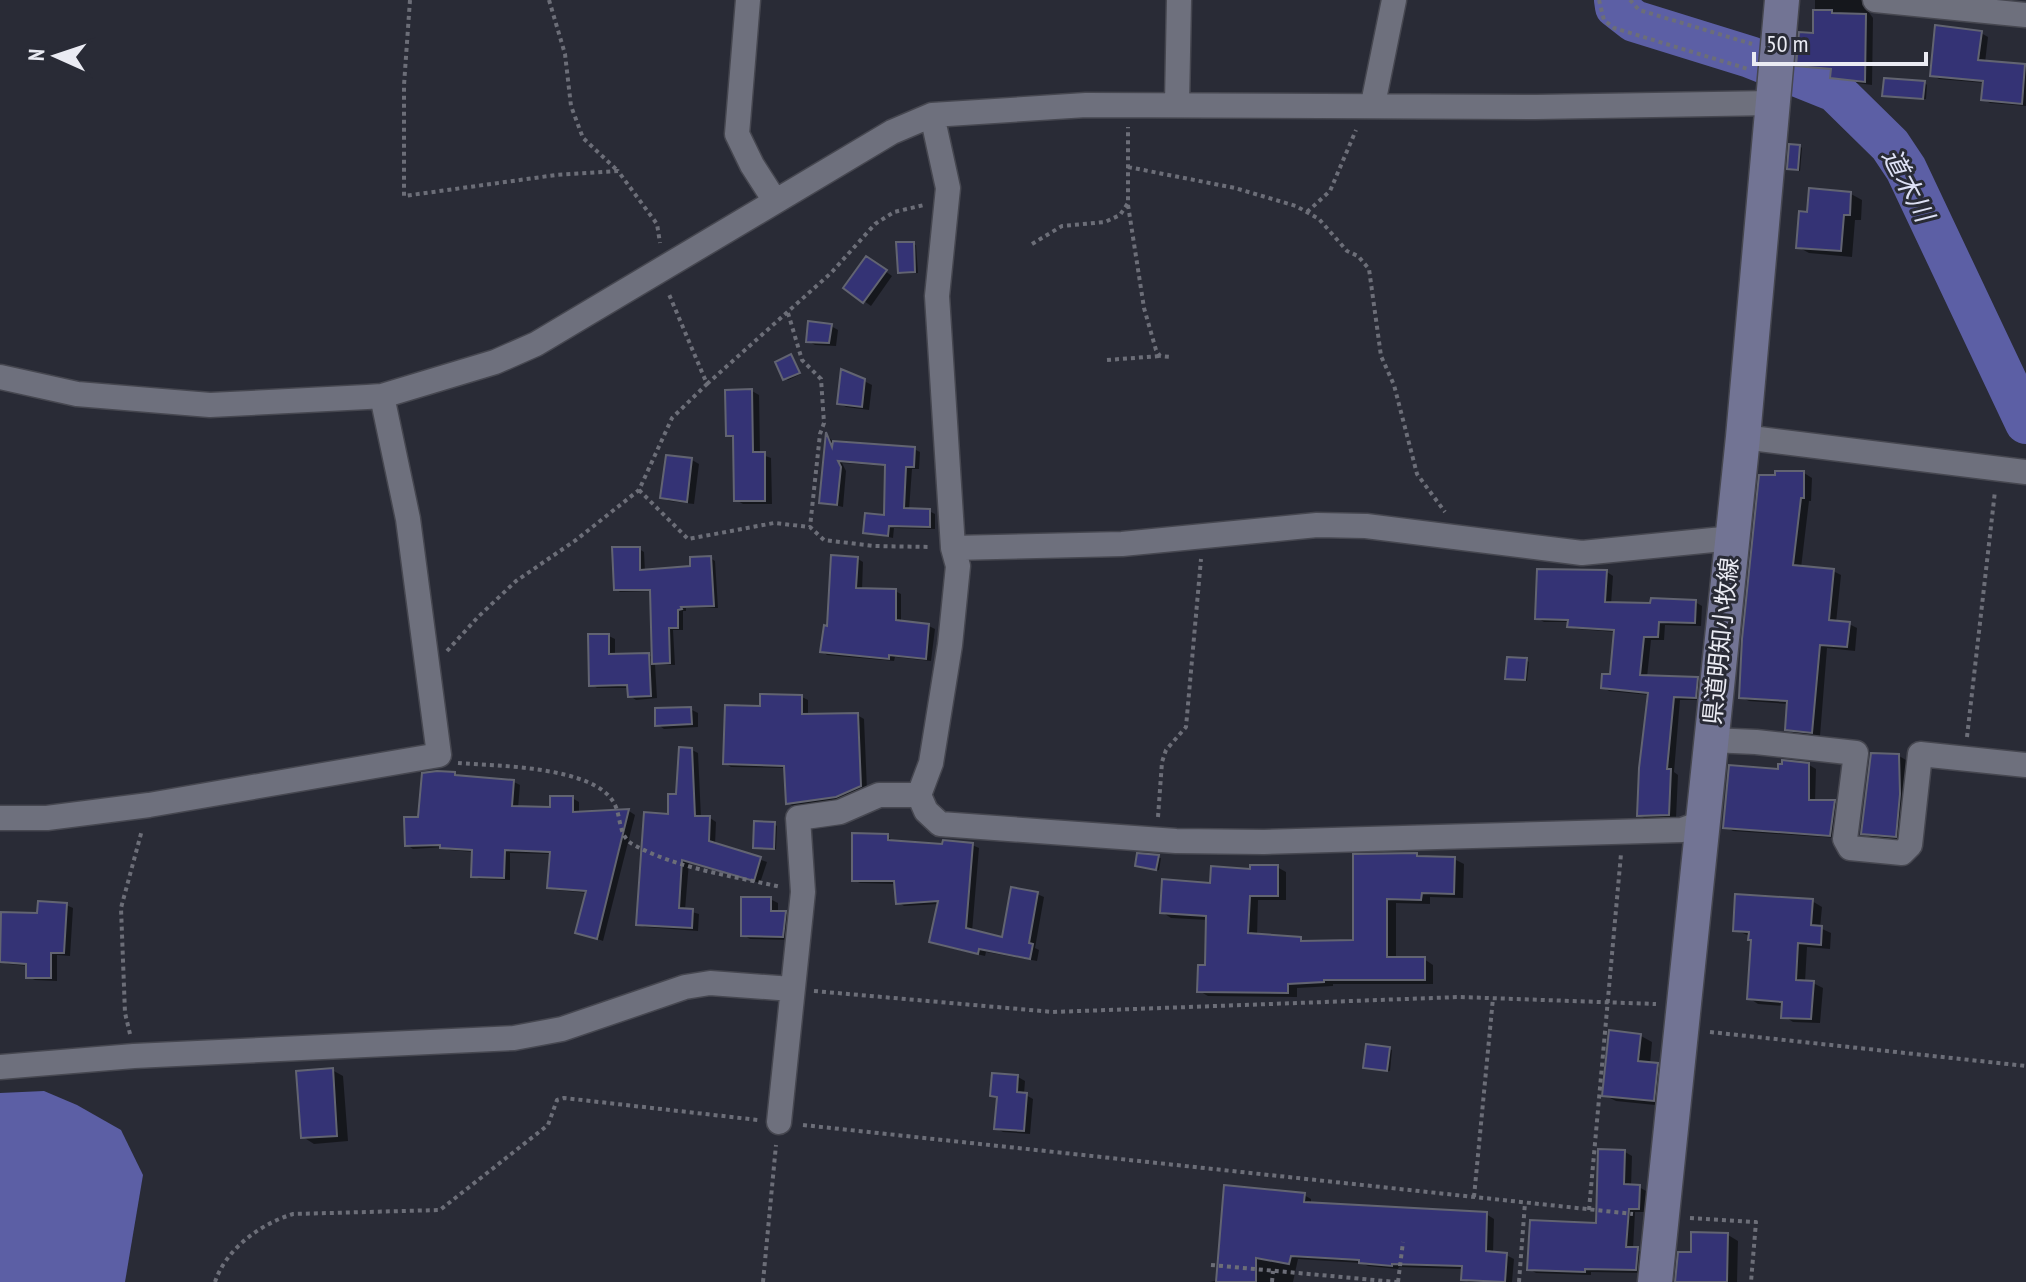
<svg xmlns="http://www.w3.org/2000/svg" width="2026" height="1282" font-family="'PT Sans Narrow','Noto Sans JP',sans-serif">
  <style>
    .water { fill: #5c5fa5 }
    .shadow { fill: #0007 }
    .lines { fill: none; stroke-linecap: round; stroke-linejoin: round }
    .river { stroke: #5c5fa5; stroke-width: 42 }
    .building { fill: #343375; stroke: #626471; stroke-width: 2 }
    .street-casing { stroke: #464750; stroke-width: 27 }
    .secondary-casing { stroke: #464750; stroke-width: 37 }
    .path { stroke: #6c6e78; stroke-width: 4; stroke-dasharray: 4 4; stroke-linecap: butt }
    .street { stroke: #6e707d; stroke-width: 24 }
    .secondary { stroke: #727494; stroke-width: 34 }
    .labels { text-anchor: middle; stroke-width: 6; stroke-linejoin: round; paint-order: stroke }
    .street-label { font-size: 24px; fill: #eaebf3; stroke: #292b36 }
    .water-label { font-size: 26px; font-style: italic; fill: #dde0f4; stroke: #292b36 }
  </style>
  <rect width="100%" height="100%" fill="#292b36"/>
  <path class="water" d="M44,1091L77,1105L121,1130L143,1175L125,1282H0V1093Z"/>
  <path class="shadow" d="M1815,0H1869L1868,11L1873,18L1872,85L1840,81L1832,77L1833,72L1806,70L1798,65L1815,36Z
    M1981,33L1988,37L1985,63L2026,67V106L1990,103L1983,99L1985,83L1939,79L1932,75Z
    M1925,83L1927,85L1926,99L1887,96Z
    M1800,146L1802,148L1800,171L1792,170L1789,168Z
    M1851,194L1862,200L1861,220H1855L1852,257L1809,253L1798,247L1809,214Z
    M913,244L916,245L918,273L902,274L899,272Z
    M874,263L892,276L871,306L846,288Z
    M831,326L838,330L836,346L815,345L808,341Z
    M791,356L801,374L788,380L785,378Z
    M864,381L872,385L869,410L846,407L839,403Z
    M752,391L759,395L760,454L771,458L772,504H743L736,500L735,439L728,435Z
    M828,436L834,443L914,449L920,452L919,469H912L909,510L929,511L935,514V529L894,528L893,538L865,532L885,517L887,466L842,463L846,471L843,507L821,502Z
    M692,460L699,464L694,504L669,501L662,497Z
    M1804,473L1812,478L1811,501H1809L1801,568L1833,571L1841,575L1836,623L1849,624L1857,628L1855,651L1827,648L1820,736L1795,734L1787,729L1789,704L1749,701L1741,697Z
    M639,549L644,552L645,572L692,568L710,558L715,561L718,608H686V611H683V630H673L675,665L655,664L657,698L636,700L630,696V688H597L591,684L609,636L615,639V656L648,655L654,658L652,591L620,592L616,589Z
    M858,559L863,562L862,590L895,591L901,594V623L929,626L935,629L931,661L895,657L894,661L827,655L822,651L828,628Z
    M1607,572L1613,576L1611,604L1652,605L1695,602L1702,606L1701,626L1665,625L1664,640H1651L1647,677L1697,679L1704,683L1702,700H1680L1674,772L1678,775L1676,818L1646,819L1639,815L1649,695L1609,691L1603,687L1612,676L1616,632L1576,629L1569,625L1570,622H1544L1537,618Z
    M1526,660L1529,662L1527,681L1510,679Z
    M802,697L808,700V716L857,715L864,719L867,790L843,800L795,807L788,803L786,768L731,767L725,763L762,708Z
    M690,709L698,713V727L664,729L657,724Z
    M692,750L698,753L701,818H710L716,822L715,845L767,862L760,883L689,862L685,910L699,914L698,931L645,927L638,924Z
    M1899,756L1906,760L1907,799L1903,840L1870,837L1863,833Z
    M1809,765L1816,769L1815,802H1834L1841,806L1837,838L1733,831L1726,827L1780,771Z
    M454,774L461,778L514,782L520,785L518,808L552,809L572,798L579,802V814L629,811L635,815L603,941L578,932L588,893L556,890L549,887L552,854L510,853V880L479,879L473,876L474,852L449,850L444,847L413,849L407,845L420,819Z
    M774,824L777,826L776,849L755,847Z
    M887,836L894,842L944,846L972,845L979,848L972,932L1004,939L1037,894L1044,897L1035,948L1039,950L1037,961L986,952L985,956L938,945L931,941L939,904L904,906L898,902L896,884L860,883L854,880Z
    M1139,855L1161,858L1159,870L1140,866Z
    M1417,855L1422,858L1454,859L1464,864L1463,898L1430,897V904L1396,903V959H1424L1433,965V984H1333V986L1297,988V997L1208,996L1199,991L1207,968L1208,920L1171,918L1162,912L1211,885L1252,871L1277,867L1286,872V900H1258L1257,936L1301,939L1308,943L1355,941Z
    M770,899L778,903V913H785L792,917L790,940L750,939L743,935Z
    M1812,901L1822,907L1820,928L1831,933L1830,949L1807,947L1805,982L1813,983L1823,988L1820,1023L1793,1022L1784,1016V1006L1758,1004L1749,998L1753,940L1750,936L1735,930Z
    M66,905L73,908L70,956L57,955V981L35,980L28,977V966L8,964L2,961L39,916Z
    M1641,1036L1652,1042L1650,1064L1668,1071L1665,1106L1616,1101L1604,1095Z
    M1389,1049L1392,1050L1390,1071L1368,1068Z
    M332,1070L343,1076L348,1141L314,1144L303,1137Z
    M1018,1077L1025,1081L1024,1094L1033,1099L1030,1134L1003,1132L996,1128L998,1099L993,1095Z
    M1625,1152L1632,1156L1631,1187H1639L1646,1191V1212H1635L1633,1249L1644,1253L1643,1273L1591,1272V1275L1536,1273L1529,1269L1598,1225Z
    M1304,1195L1311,1199V1204L1486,1214L1494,1219L1493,1254L1506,1255L1514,1259L1512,1282H1469L1463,1279L1464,1269L1399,1267L1398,1269L1368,1266L1362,1263L1298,1259L1293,1282H1210L1218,1280Z
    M1728,1235L1738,1241L1737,1282H1677L1693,1255Z"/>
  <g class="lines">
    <path class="river" d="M1615,0L1616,7L1634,21L1750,57L1835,91L1890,145L1906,169L2026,423"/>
  </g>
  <path class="building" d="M1813,10H1832V13L1866,14L1865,82L1830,78L1831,69L1796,66L1799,32L1813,33Z
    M1935,25L1982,31L1978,60L2025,64L2022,104L1981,100L1983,81L1930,76Z
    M1884,78L1925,81L1923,99L1882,96Z
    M1789,144L1800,145L1798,170L1787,169Z
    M1809,188L1851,192L1850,215H1844L1841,251L1796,248L1799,211L1807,212Z
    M896,242H914L915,272L898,273Z
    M866,256L887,270L863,303L843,288Z
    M808,321L832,324L829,343L806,342Z
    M791,354L800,373L783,380L775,362Z
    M841,369L865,379L862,407L837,404Z
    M752,389L753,452H765V501H734L733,436H726L725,390Z
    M826,432L832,447L833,441L915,447L914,467H906L904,508L930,509V527L889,526L888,536L863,533L865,513L884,515L885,465L838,461L841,467L837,505L819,503Z
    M666,455L692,458L687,502L660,498Z
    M1775,471H1804V498H1801L1793,565L1834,569L1829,620L1850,622L1847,647L1820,645L1812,733L1785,730L1787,701L1739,698L1742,639L1759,475H1775Z
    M612,547H640V570L690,566V557L711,556L714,606L681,607L682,609L678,610V628H669L670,663L652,664L650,590H614Z
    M831,555L858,557L856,588L896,589V620L929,624L926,659L889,655V659L820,652L824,625L827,626Z
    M1537,569L1607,570L1605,602L1650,603L1651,598L1696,600L1695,623L1659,622L1658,637H1644L1640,675L1698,677L1696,698L1674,697L1667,769H1671L1669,815L1637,816L1639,768L1648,693L1601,688L1602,674H1610L1614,630L1567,627L1568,620L1535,619Z
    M588,634H609V654L649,653L651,696L628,697L627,685L589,686Z
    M1507,657L1527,658L1525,680L1505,679Z
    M760,694L802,695V714L858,713L861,786L836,797L786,804L784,766L723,764L725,705L760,706Z
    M691,707L692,724L655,726V708Z
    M679,747L692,748L695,816H710L709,841L761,857L754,881L682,860L679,908L693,909L692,928L636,925L644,812L668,814V794H676Z
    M1871,753L1899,754L1900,794L1896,837L1861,834Z
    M1782,760L1809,763V800H1835L1830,836L1723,828L1729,765L1778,769V764H1782Z
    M437,771L455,772V775L514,780L512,806L550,807V796H573V812L629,809L597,939L575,933L586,891L547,888L550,852L505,850L504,878L471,877L472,850L440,848V845L405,846L404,817H418L422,773Z
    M754,821L775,822L774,849L753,848Z
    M852,833L888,834V840L942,844L943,840L973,843L966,928L1002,937L1011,887L1038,892L1029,943L1033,944L1030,959L979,949L978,954L929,942L938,901L896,904L894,881H852Z
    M1137,853L1159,855L1156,870L1135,866Z
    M1417,853V856L1455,857L1454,894L1422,893L1421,900L1387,899V957H1425V980H1324V982L1288,984V993L1197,992L1198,965H1205L1206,916L1160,913L1162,879L1210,883L1211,866L1250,869V865H1278V896H1250L1248,933L1301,937V941L1353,940V854Z
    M1735,894L1813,899L1811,925L1822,926L1821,945L1798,943L1796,980L1814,981L1811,1019L1781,1018L1782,1002L1747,999L1751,940H1748L1749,932L1733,931Z
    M741,897H771V911H786L783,937L741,936Z
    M38,901L67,903L64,953H51V978H26V964L0,962L1,912L37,913Z
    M1609,1030L1641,1034L1638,1061L1658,1063L1654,1101L1602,1096Z
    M1366,1044L1390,1047L1387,1071L1363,1068Z
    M333,1068L337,1136L301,1138L296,1071Z
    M992,1073L1018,1075L1017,1092L1027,1093L1024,1131L994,1129L997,1097L990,1096Z
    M1598,1149L1625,1150L1624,1184L1640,1185L1639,1209H1629L1626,1247H1638L1636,1270L1585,1269V1272L1527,1270L1530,1220L1596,1223Z
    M1224,1185L1305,1193L1304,1202L1487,1212L1486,1251L1507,1253L1505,1282L1461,1280L1462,1266L1392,1264V1266L1359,1263V1260L1291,1256L1289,1264L1256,1258V1282H1216Z
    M1691,1232L1728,1233L1727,1282H1675L1678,1252H1691Z"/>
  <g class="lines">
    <g class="street-casing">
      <path id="street" d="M748,0L737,134L752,165L775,201
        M1875,0L2026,15
        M1177,104L1179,0
        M1373,104L1394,0
        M932,115L948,188L937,296L953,548L958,566L950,645L931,763L919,795L926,811L940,824L1176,841L1264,842L1682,830L1701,823
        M0,377L77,394L210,405L367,397L382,396L495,362L536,344L892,132L932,115L1086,105L1536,107L1772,103
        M1743,437L2026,472
        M953,548L1122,544L1317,525L1366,526L1582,553L1733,538
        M1711,740L1756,742L1856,753L1845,839L1850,848L1902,853L1910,845L1920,754L2026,765
        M0,818H47L149,805L439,755L408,519L382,396
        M0,1067L134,1056L514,1038L562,1029L685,987L710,983L792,989
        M779,1122L803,892L798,818L840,812L879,795H919"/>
    </g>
    <g class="secondary-casing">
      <path id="secondary" d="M1655,1282L1743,437L1782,0"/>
    </g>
    <path class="path" d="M410,0L404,85V196L556,175L618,171L657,224L660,243
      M549,0L565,54L571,106L583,138L618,171
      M1599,0L1604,20L1614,28L1748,69
      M1630,0L1639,10L1752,44
      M1128,167L1235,188L1296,206L1319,219L1347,251L1358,256L1369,269L1381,356L1394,385L1417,474L1445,512
      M1128,205L1144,308L1156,350L1160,356L1172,357
      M1307,212L1330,191L1356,130
      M1032,244L1062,226L1105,222L1120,215L1128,203V127
      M788,313L802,360L821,379L824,423L820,434L810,527
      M1107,360L1160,356
      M707,384L831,273L875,224L894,212L924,205
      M639,490L688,539L774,523L810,527L824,540L874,546L931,547
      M447,651L478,617L516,581L576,540L639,490L672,418L707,384L668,292
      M1967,737L1995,491
      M458,763C496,766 594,766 614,803C622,817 617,836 634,845C678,869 733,876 781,887
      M1158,817L1162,762L1166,750L1186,727L1201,559
      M814,991L1053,1012L1460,997L1656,1004
      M1710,1032L2026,1066
      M130,1034L125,1013L121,908L142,830
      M803,1125L1633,1214
      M1474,1197L1493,998
      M1589,1210L1621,854
      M1690,1218L1756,1222L1751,1282
      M1211,1265L1396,1282
      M215,1282C226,1249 260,1224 293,1214L440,1210L548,1125L557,1100L564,1098L758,1120
      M763,1282L776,1145
      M1272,1282L1273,1271
      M1398,1282L1403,1242
      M1519,1282L1525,1203"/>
    <use href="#street" class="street"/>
    <use href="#secondary" class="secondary"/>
  </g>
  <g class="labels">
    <g class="street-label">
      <text transform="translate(1721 641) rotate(-84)" y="8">県道明知小牧線</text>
    </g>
    <g class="water-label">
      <text transform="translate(1908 185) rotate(62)" y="9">道木川</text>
    </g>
  </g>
  <g transform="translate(56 56) rotate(273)" stroke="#292b36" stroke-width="6" paint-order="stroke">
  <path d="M0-6L14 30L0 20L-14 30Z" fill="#eaebf3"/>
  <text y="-12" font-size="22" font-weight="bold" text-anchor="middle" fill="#eaebf3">N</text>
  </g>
  <path d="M1754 52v12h172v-12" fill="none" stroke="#eaebf3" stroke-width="4"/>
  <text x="1766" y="52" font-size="24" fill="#eaebf3" stroke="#292b36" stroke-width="6" paint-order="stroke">50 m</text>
</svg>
